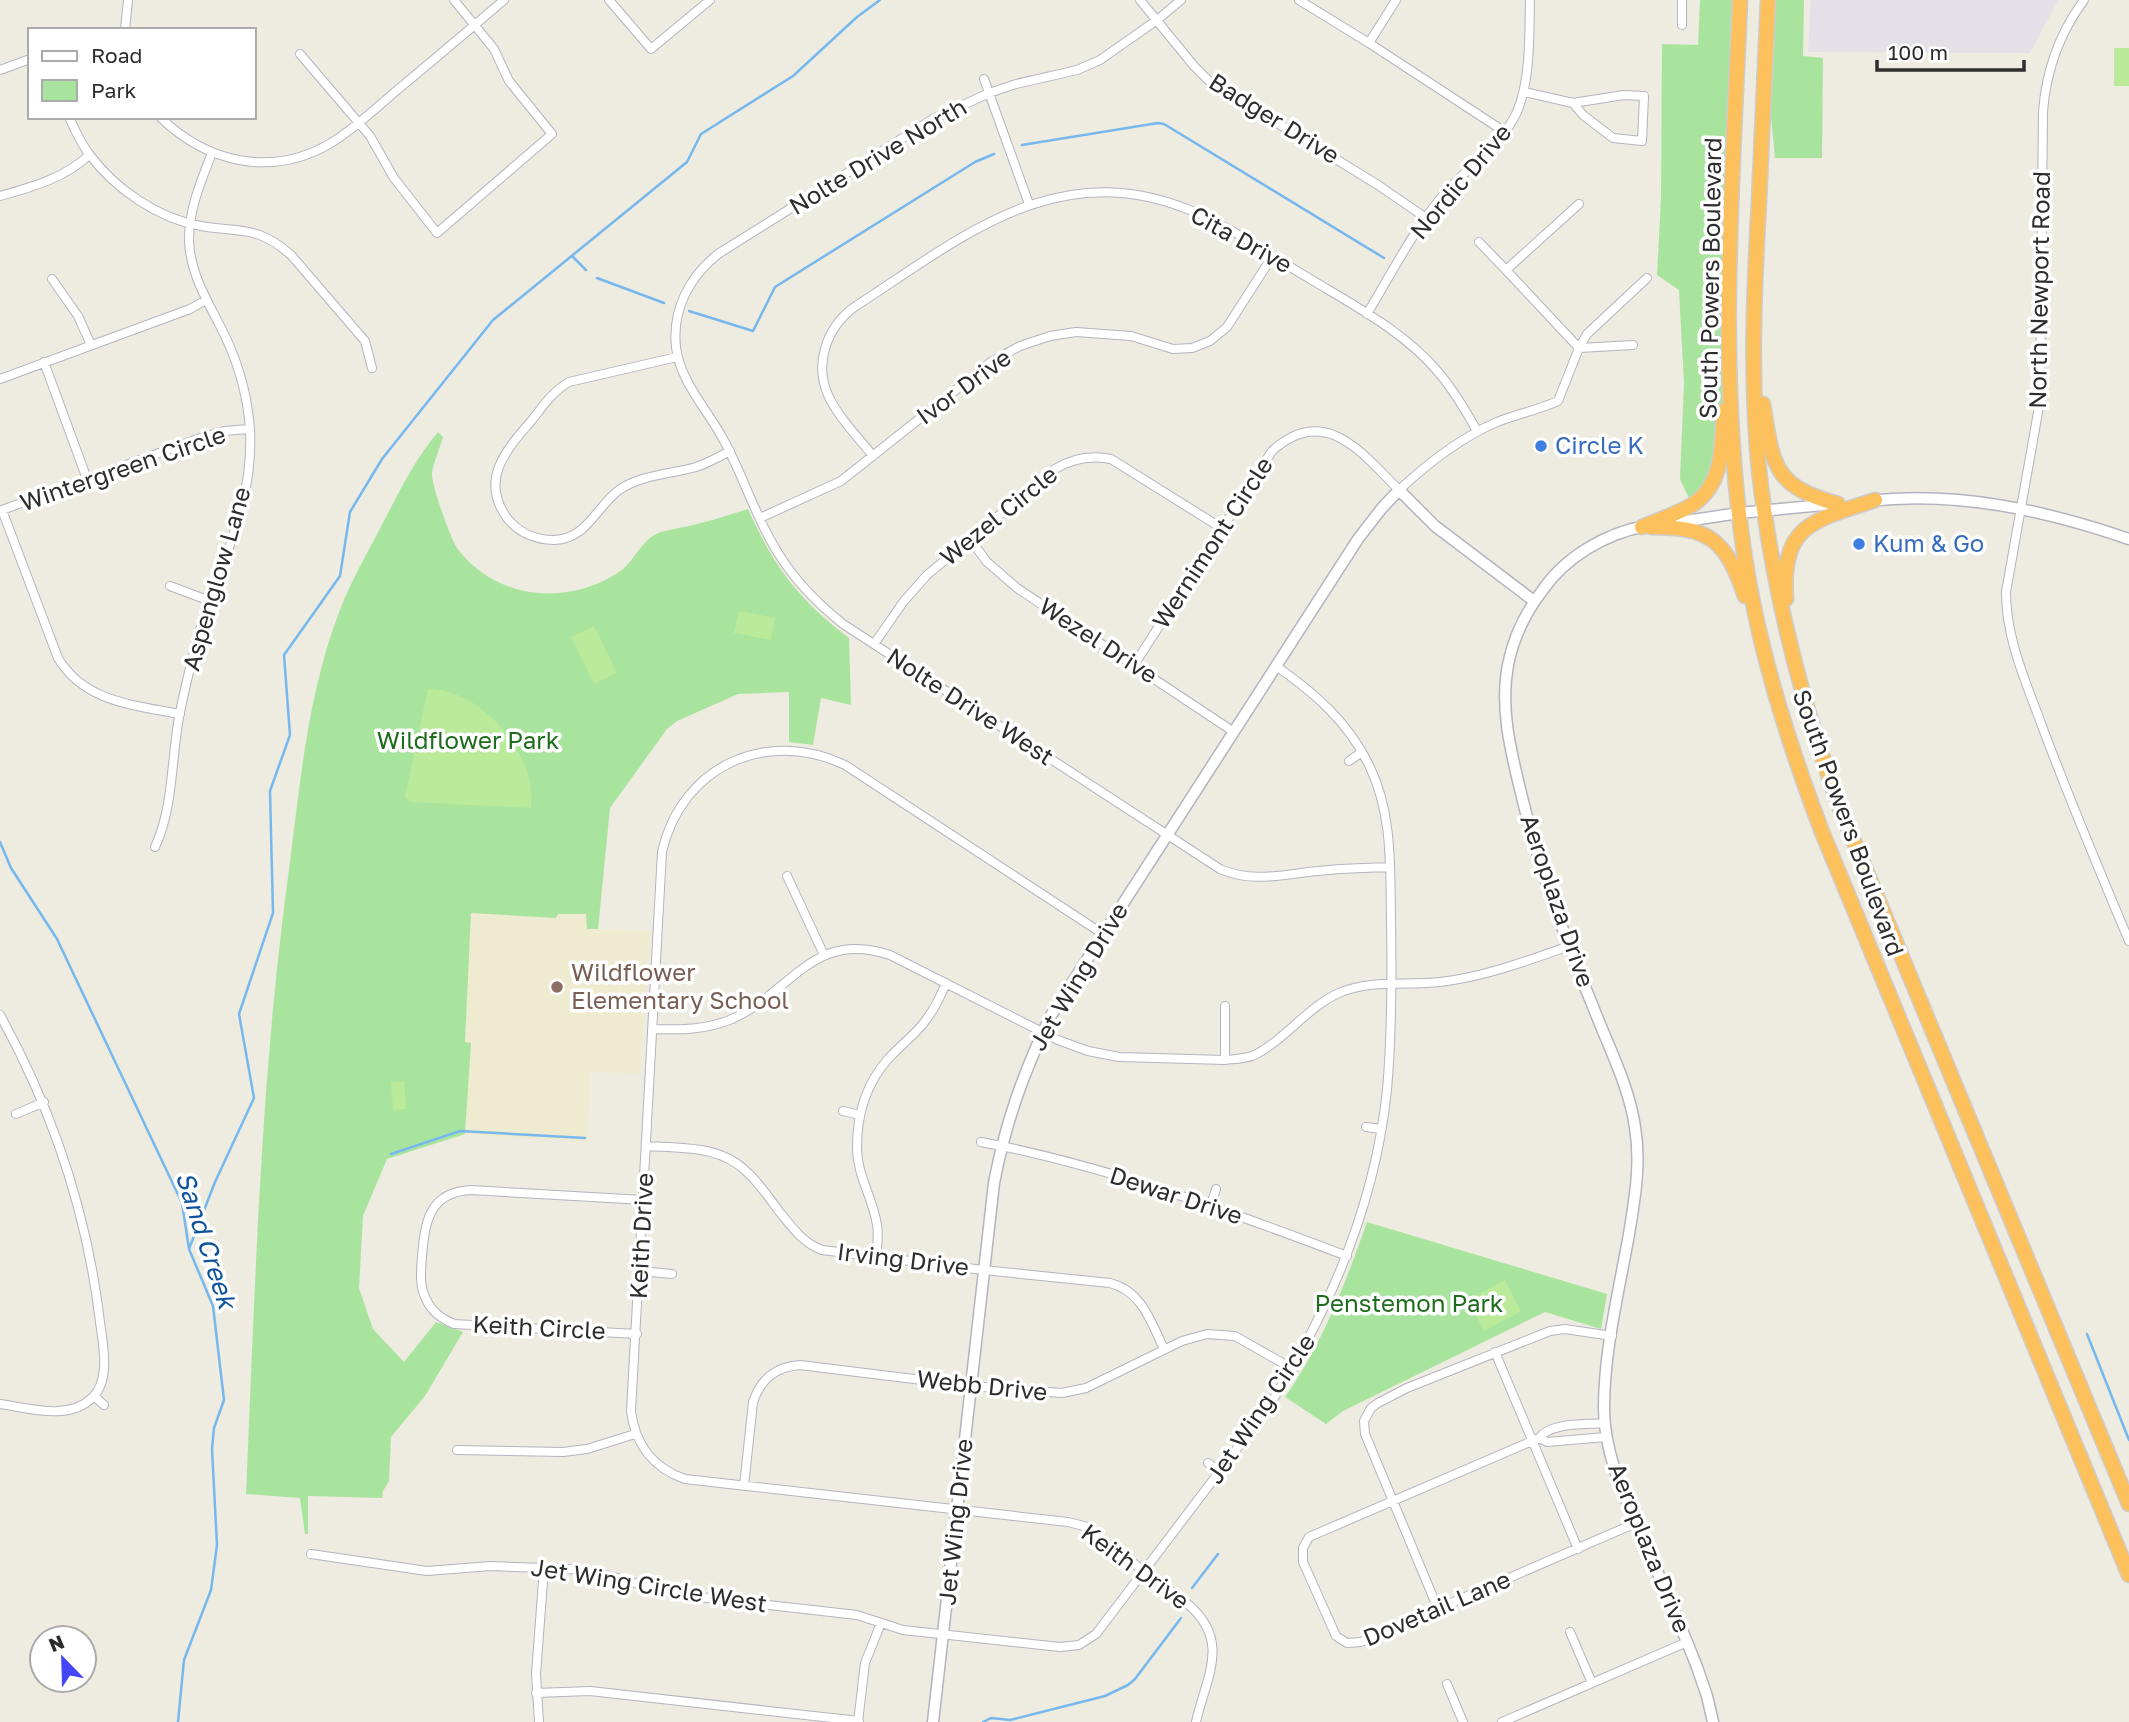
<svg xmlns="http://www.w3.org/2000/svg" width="2129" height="1722" font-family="'Golos Text',sans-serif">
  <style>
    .industrial { fill: #e4e0e7 }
    .education { fill: #efebd1 }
    .green { fill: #a9e49e }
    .pitch { fill: #baea9a }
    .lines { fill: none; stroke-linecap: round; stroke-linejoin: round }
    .stream { stroke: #76b8ee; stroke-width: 2.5 }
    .street-casing { stroke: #b3b4c0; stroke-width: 10 }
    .secondary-casing { stroke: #b3b4c0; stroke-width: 13 }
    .highway-casing { stroke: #cdcdcd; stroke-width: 17 }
    .street { stroke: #fff; stroke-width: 8 }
    .secondary { stroke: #fff; stroke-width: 10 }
    .highway { stroke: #fcc05d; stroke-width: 14 }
    .shop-dot { fill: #3f7fe0; stroke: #fff; stroke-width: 2.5 }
    .education-dot { fill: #8d6e63; stroke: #fff; stroke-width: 2.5 }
    .labels { text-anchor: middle; stroke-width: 7; stroke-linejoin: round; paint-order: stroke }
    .street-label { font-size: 24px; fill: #2d2d2d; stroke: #fff }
    .shop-label { font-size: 24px; fill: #366cbe; stroke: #fff; text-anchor: start }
    .park-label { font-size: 24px; fill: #1e6c1c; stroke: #fff }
    .education-label { font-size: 24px; fill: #785e54; stroke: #fff; text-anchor: start }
    .water-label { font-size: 26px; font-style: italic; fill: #0f539f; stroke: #fff }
  </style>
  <rect width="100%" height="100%" fill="#eeebe0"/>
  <path class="industrial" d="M1811,0H2058L2030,53L1808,52Z"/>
  <path class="education" d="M471,913L556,918L558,914H586L587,929L650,931L640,1074L590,1071L588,1142L465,1134L471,1043H465Z"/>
  <path class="green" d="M1700,0H1741L1729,333L1720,457L1692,505L1680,479L1684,383L1679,290L1657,275L1661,199L1662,44L1698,45Z
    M1768,0H1804L1803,56L1823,58L1822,158H1775L1765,55Z
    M438,432L443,437C440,448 434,461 432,473C431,484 450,537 457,548C496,601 572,607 623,569C634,560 642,541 656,534C667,529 684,528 697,524C714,520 731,514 748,509C774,567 798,599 849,638L851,705L821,698L813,745L789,742V692L738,694L677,721L667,729L610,808L598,929H587L586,914H558L556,918L471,913L465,1042L471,1043L465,1134L387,1159L363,1216L359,1288L373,1329L404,1362L436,1322L463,1332L425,1396L391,1437L389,1481L383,1491L382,1498L308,1496V1534H305L300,1498L246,1494C255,1291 260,1087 287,885C299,795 306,700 338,615C350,582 368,552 384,521C400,490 415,459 438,432Z
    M1367,1222L1607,1294L1601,1329L1545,1312L1343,1411L1326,1424L1285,1397C1322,1345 1346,1282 1367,1222Z"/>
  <path class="pitch" d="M2114,48H2129V86H2114Z
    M739,611L775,618L771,640L734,633Z
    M594,626L617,673L594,684L571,637Z
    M428,689C481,689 538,754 531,808L410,802L405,797Z
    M404,1081L406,1109L393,1110L391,1082Z
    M1505,1280L1521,1311L1484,1331L1468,1300Z"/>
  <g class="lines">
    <path class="stream" d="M1022,145L1158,123L1164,124L1384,258
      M572,256L586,270
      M597,278L664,303
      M689,311L753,331L775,287L975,162L994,154
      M0,842L11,868L57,939L182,1203L189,1249L213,1306L224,1400L214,1428L212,1449L217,1545L211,1590L184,1660L178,1722
      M391,1154L460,1131L585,1138
      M189,1249L215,1182L254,1098L239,1014L273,913L270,791L290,735L284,655L340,576L350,512L382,459L493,320L687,162L701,134L793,76L857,17L880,0
      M2087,1334L2129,1440
      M1192,1588L1218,1554
      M983,1722L991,1718L1010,1720L1105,1696L1128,1685L1135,1679L1181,1618"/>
    <g class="street-casing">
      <path id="street" d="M609,0L651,49L710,0
        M1140,0L1194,66L1209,81L1378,185L1426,218
        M1181,0L1157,20L1100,60L1077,70L1016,84L989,93L933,119L718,254C689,277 672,310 676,347C680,381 706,408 722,437C743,474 755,517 778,553C795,581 817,603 843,624L1220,869C1256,885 1292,872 1329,870C1349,868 1370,868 1390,867
        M1299,0L1369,43L1505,132
        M2084,0C2059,34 2046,70 2043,112L2040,401L2006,592C2006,639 2026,682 2042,726C2069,798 2099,870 2129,941
        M1682,25V0
        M125,30L128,0
        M1369,43L1396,0
        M300,54L370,136L394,178L437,233L552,134L509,81L494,49L454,0
        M0,70L30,59
        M984,79L1029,204
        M1524,92L1573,103L1624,95L1644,96L1642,141L1613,138L1583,115L1573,103
        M69,117C75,130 81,144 90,155C115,189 159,219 201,226C241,233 257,225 291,255L365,341L372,368
        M160,117C207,163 272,178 331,143C356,128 379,105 402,86C436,58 470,29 504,0
        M0,196C32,187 65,178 89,155
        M1579,204L1506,270L1579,348L1633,345
        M1479,242L1506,270
        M52,279L78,316L91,345
        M1367,314C1392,273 1414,228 1446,192C1470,165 1502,145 1517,112C1531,78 1529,36 1530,0
        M677,357L569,382C553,391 543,406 532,420C507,449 479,479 507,518C518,532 535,540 554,540C587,539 596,507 619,490C640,475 671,474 696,467C708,463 719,457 730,451
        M44,362L87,479
        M0,379L190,309L206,300
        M873,456C858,437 838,417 828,395C814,363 827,328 853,308C961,238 1057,154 1192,211C1233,228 1269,255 1307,277C1353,305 1404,331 1439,373C1454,391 1466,411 1477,431
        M760,518L841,481L991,362L1020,346L1050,336L1076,332L1131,336L1173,349L1192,348L1210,341L1227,327L1272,257
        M970,539L987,562L1017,588L1234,732
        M170,586L210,601
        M874,644L904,601L927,575L1055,469C1073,458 1091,455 1111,459L1223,529
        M1134,665L1272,451C1325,403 1362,453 1399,490C1428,463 1460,438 1497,422C1517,414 1538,410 1558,401L1579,348L1587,334L1647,278
        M180,714C134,705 84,702 58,658L2,510L206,436L224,431L249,429
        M1349,761L1362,752
        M155,847C174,807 171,756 180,712C188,674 197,636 210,599C231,542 253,494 250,430C248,400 239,366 226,338C211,306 190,277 189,240C189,209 201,181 212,153
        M787,876L824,955
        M1103,934L845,765C767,728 682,765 662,852L631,1411C635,1444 653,1468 685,1479L1068,1522L1084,1526L1189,1605C1231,1642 1206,1677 1196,1722
        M0,1015C53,1111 87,1212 100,1322C103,1345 111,1380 92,1398C68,1421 29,1408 0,1404
        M652,1029C680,1030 706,1030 732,1019C792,992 813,929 890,955L1058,1040L1088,1051L1119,1057L1225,1060C1234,1059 1243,1059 1252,1056C1282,1043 1307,1007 1339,993C1371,979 1406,986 1440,982C1484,977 1527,961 1569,946
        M1225,1060V1006
        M843,1111L860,1115
        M16,1114L44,1102
        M1366,1127L1381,1129
        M981,1142C1107,1166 1228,1211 1347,1256
        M646,1146C681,1148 721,1145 748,1173C761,1185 771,1201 782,1215C794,1230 804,1243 822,1250L983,1270L1110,1283C1142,1291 1151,1322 1164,1349
        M1211,1205L1216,1189
        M876,1257C877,1246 879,1235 877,1225C873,1198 857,1176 857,1147C857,1115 866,1084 888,1059C899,1047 912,1037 922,1025C933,1012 940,998 946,983
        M640,1271L672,1274
        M637,1334L454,1324C442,1319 431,1311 426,1299C419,1286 421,1270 422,1256C425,1222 429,1192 471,1190L644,1200
        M1495,1352L1578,1549
        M94,1396L104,1405
        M1604,1423C1585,1425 1551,1422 1539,1438L1547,1442L1606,1437
        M1539,1438L1309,1537L1303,1548V1562L1336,1636L1347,1643L1361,1642L1636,1523
        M457,1450L563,1452L587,1449L635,1434
        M1208,1463L1220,1472
        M744,1486L753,1402C761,1379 775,1367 800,1365L971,1386L1062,1393L1086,1388L1182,1341L1207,1334L1235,1336L1293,1369
        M311,1554L427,1571L491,1566L570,1569L610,1576L673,1594L857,1615L903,1630L1060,1647L1079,1645L1096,1634L1267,1409C1330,1311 1375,1206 1387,1090C1392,1033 1392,977 1391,921C1390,868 1393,814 1369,765C1348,722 1315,693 1276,666
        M1438,1609L1365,1434L1364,1421L1371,1408L1378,1403L1407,1388L1550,1331L1565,1329L1612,1336
        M1570,1632L1592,1683
        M1447,1684L1463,1722
        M536,1693L590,1691L859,1721
        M539,1722L536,1674L544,1568
        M858,1722L865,1663L881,1623
        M1502,1722L1687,1642"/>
    </g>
    <g class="secondary-casing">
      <path id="secondary" d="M1868,501C1958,491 2044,510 2129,539
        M1666,524L1739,513L1834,504
        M1646,526C1606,533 1565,557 1542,591C1526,612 1513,639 1508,665C1500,707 1510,748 1520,789C1538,865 1564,937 1594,1009C1609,1048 1629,1086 1635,1127C1641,1163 1635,1198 1629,1234C1619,1291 1604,1350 1604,1408C1604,1455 1625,1497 1643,1539C1662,1582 1680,1624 1697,1667L1707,1696L1713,1722
        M933,1722L994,1183C1006,1121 1023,1074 1050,1017L1358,539L1382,508L1399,490L1435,526L1534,601"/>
    </g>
    <g class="highway-casing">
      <path id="highway" d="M1740,0C1733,176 1718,355 1741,530C1754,635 1785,734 1822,832L2129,1575
        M1768,0C1765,67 1762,134 1759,201C1754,291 1750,380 1759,470C1772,587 1800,698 1840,808L2129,1504
        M1763,404C1773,466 1773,486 1838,504
        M1642,527C1658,520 1677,514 1692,505C1724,485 1722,444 1724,411
        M1651,527C1710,527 1726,540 1745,596
        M1786,599C1781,523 1814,521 1875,500"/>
    </g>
    <use href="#street" class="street"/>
    <use href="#secondary" class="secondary"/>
    <use href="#highway" class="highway"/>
  </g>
  <g class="shop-dot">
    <circle cx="1541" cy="446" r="7"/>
    <circle cx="1859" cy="544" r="7"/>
  </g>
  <circle class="education-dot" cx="557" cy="987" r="7"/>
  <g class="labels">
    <g class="street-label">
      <text transform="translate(1274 119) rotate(32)" y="8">Badger Drive</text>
      <text transform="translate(878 157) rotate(-31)" y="8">Nolte Drive North</text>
      <text transform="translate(1461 182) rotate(-50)" y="8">Nordic Drive</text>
      <text transform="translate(1241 240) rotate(29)" y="8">Cita Drive</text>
      <text transform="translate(1711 278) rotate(-89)" y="8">South Powers Boulevard</text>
      <text transform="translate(2040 290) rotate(-89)" y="8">North Newport Road</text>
      <text transform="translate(964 387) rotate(-36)" y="8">Ivor Drive</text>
      <text transform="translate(123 469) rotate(-19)" y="8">Wintergreen Circle</text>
      <text transform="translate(999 516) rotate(-39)" y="8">Wezel Circle</text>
      <text transform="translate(1213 543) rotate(-57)" y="8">Wernimont Circle</text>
      <text transform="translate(217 579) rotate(-74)" y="8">Aspenglow Lane</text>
      <text transform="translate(1098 641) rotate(33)" y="8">Wezel Drive</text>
      <text transform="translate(970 707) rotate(33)" y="8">Nolte Drive West</text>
      <text transform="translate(1848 823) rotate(70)" y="8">South Powers Boulevard</text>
      <text transform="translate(1557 901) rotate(71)" y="8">Aeroplaza Drive</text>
      <text transform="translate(1079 977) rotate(-59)" y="8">Jet Wing Drive</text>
      <text transform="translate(1176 1196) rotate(18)" y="8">Dewar Drive</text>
      <text transform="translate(642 1236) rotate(-87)" y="8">Keith Drive</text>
      <text transform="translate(903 1260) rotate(7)" y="8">Irving Drive</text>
      <text transform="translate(539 1328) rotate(3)" y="8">Keith Circle</text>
      <text transform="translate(982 1386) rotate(6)" y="8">Webb Drive</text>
      <text transform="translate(1261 1409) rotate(-56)" y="8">Jet Wing Circle</text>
      <text transform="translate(956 1522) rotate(-84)" y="8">Jet Wing Drive</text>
      <text transform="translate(1649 1548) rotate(68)" y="8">Aeroplaza Drive</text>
      <text transform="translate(1135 1567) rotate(36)" y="8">Keith Drive</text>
      <text transform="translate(649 1586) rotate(9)" y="8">Jet Wing Circle West</text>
      <text transform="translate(1437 1609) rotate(-23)" y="8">Dovetail Lane</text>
    </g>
    <g class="shop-label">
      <text x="1555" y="454">Circle K</text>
      <text x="1873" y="552">Kum &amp; Go</text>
    </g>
    <g class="park-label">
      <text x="468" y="749">Wildflower Park</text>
      <text x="1409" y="1312">Penstemon Park</text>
    </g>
    <g class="education-label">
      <text x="571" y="981">Wildflower<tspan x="571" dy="28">Elementary School</tspan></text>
    </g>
    <g class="water-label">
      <text transform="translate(206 1240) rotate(72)" y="9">Sand Creek</text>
    </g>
  </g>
  <rect x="28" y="28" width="228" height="91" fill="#ffffff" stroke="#ababab" stroke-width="2"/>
  <rect x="42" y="51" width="35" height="10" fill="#ffffff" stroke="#ababab" stroke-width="2"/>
  <text x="91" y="63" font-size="21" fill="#2d2d2d">Road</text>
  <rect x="42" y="80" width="35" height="21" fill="#a9e49e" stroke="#ababab" stroke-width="2"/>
  <text x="91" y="98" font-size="21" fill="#2d2d2d">Park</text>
  <g transform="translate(63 1659) rotate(337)"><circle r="33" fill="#ffffff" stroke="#ababab" stroke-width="2"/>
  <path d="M0-5L12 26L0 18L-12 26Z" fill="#4444f8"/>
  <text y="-10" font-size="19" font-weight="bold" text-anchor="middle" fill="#2d2d2d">N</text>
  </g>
  <path d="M1877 60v10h147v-10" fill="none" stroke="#2d2d2d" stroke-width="3.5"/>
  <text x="1888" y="60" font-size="21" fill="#2d2d2d" stroke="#ffffff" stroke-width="5" paint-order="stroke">100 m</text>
</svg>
